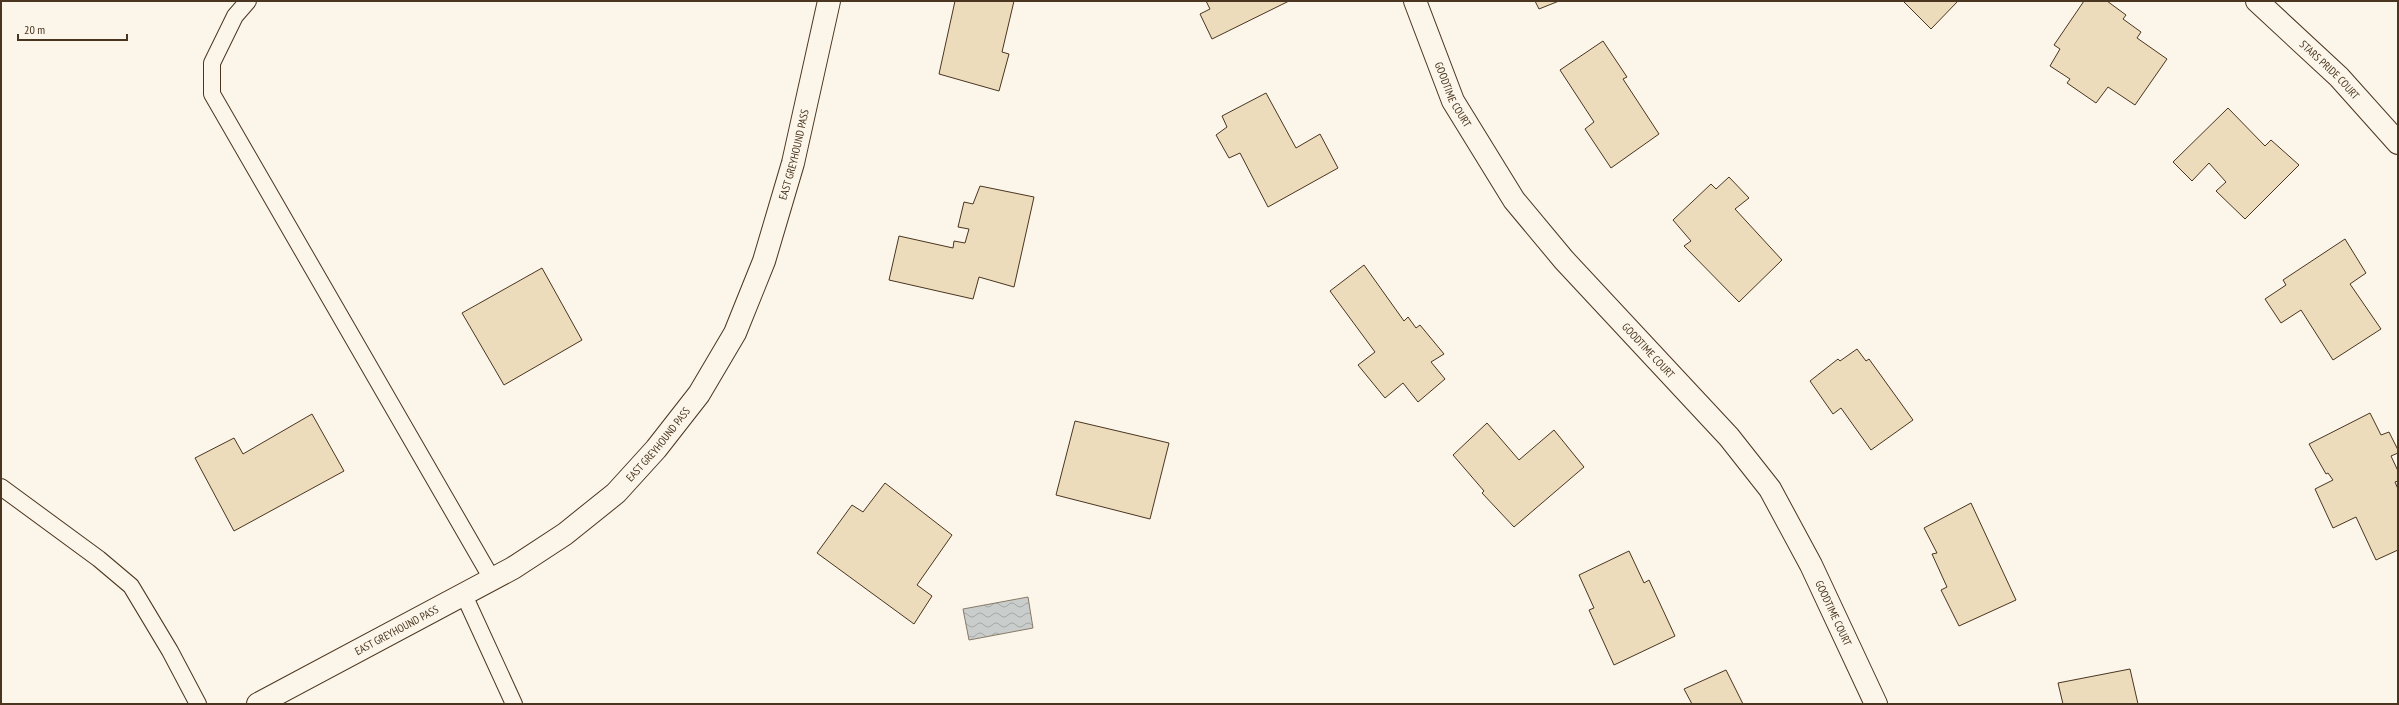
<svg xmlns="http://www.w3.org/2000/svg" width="2399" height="705" font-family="'PT Sans Narrow',sans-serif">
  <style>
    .water { fill: url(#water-waves); stroke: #887966 }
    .building { fill: #ecdcbc; stroke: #4a3520 }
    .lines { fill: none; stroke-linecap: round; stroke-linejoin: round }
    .service-casing { stroke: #4a3520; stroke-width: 18 }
    .minor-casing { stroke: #4a3520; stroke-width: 24 }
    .service { stroke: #fbf6e9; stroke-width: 16 }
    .minor { stroke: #fbf6e9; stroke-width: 22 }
    .labels { text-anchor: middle; stroke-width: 3; stroke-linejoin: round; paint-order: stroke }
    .street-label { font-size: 11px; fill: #4a3520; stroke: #fbf6e9 }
  </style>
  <defs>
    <pattern id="water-waves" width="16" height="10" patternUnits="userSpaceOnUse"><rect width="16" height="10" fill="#c9cecd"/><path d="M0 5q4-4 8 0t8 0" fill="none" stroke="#a5a8a6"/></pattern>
  </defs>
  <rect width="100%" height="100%" fill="#fbf6e9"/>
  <path class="water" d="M1028,597L1033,628L969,640L963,609Z"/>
  <path class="building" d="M955,1H1014L1002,52L1009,54L999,91L939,74Z
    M1206,1H1289L1212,39L1200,14L1210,9Z
    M1535,1H1559L1539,9Z
    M1903,1H1958L1931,29Z
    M2084,1H2107L2126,15L2123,19L2141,32L2137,38L2167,59L2135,105L2108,87L2096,103L2067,83L2070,79L2050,66L2060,49L2054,45Z
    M1603,41L1627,77L1623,79L1659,134L1611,168L1585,129L1594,122L1560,70Z
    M1266,93L1296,148L1320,134L1338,168L1268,207L1240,153L1229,158L1216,135L1227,127L1222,116Z
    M2228,108L2265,146L2271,140L2299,165L2245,219L2216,191L2226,182L2209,163L2192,181L2173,162Z
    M1729,177L1749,198L1735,209L1782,260L1739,302L1684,246L1691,241L1673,220L1711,184L1716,189Z
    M980,186L1034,197L1014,287L979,277L973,299L889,280L899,236L953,248L954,241L965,243L969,229L958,227L964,202L973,204Z
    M2345,239L2366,273L2350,284L2381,329L2333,360L2301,310L2281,323L2265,299L2286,285L2283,280Z
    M1364,265L1404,321L1408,317L1416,328L1420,325L1444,354L1431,362L1445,379L1418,402L1403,383L1385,398L1358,365L1375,352L1330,291Z
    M542,268L582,340L504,385L462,313Z
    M1857,349L1866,361L1869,359L1913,420L1871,450L1841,408L1833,414L1810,381L1838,359L1840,361Z
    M2370,413L2381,435L2389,432L2398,450V453L2391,456L2398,471V481L2395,482L2398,489V550L2376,560L2356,517L2333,528L2315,489L2333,480L2328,473L2326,474L2309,444Z
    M312,414L344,471L234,531L195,458L234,438L243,454Z
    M1075,421L1169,443L1150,519L1056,495Z
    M1487,423L1519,460L1554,430L1584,467L1514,527L1482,493L1484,491L1453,455Z
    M885,483L952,535L917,585L932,596L914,624L817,553L852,505L863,512Z
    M1971,503L2016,600L1959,626L1941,590L1947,587L1932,554L1937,553L1924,528Z
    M1629,551L1644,583L1649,580L1675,636L1614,665L1589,610L1594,608L1579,575Z
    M2130,669L2138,704H2063L2058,683Z
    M1726,670L1743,704H1692L1684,689Z"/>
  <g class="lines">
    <g class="service-casing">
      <path id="service" d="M248,1L235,16L212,63V94L492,579
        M1,487L99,559L131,586L170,651L198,704
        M464,595L514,704"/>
    </g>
    <g class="minor-casing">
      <g id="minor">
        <path id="s1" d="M1415,1L1453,101L1514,200L1564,260L1729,437L1770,489L1811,565L1876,704"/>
        <path id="s2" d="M2257,1L2339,77L2398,143"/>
        <path id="s3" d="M258,704L513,568L565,534L616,493L656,449L699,394L735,333L764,261L793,163L829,1"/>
      </g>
    </g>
    <use href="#service" class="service"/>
    <use href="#minor" class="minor"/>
  </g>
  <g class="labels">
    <g class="street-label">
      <text dy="4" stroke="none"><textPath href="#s2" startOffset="100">STARS PRIDE COURT</textPath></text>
      <text dy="4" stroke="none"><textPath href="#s1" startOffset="101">GOODTIME COURT</textPath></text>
      <text dy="4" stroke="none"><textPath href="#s3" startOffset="805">EAST GREYHOUND PASS</textPath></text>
      <text dy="4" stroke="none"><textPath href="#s1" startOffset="425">GOODTIME COURT</textPath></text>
      <text dy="4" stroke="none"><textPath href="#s3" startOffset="481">EAST GREYHOUND PASS</textPath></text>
      <text dy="4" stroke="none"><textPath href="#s1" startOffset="749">GOODTIME COURT</textPath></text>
      <text dy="4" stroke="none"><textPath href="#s3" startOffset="157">EAST GREYHOUND PASS</textPath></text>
    </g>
  </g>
  <rect width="2399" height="705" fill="none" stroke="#4a3520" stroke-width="4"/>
  <path d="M18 34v6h109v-6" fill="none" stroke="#4a3520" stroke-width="2"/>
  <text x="24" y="34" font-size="12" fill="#4a3520" stroke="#fbf6e9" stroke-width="3" paint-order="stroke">20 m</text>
</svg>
